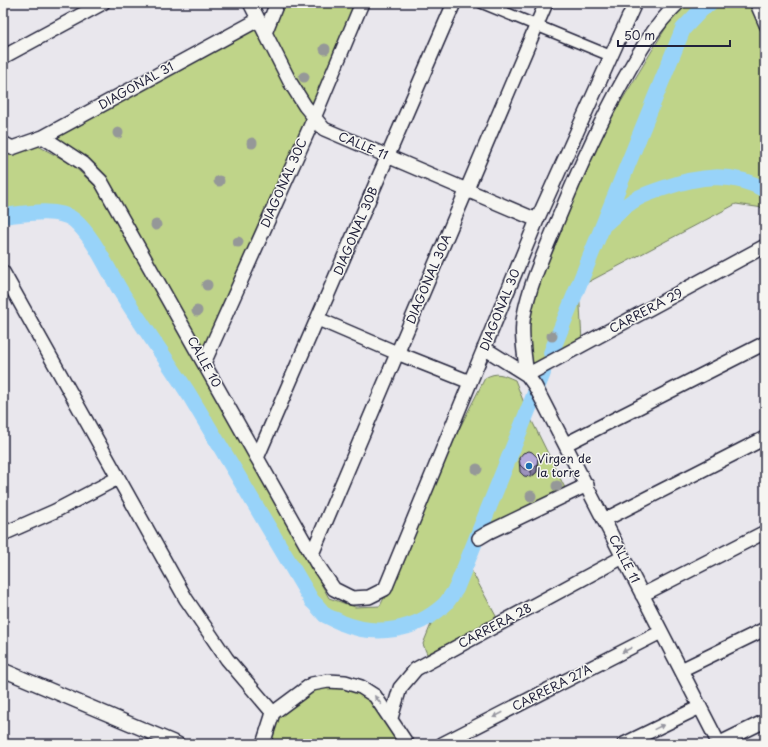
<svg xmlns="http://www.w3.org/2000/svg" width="768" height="747" font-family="'Playpen Sans',sans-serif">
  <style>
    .green { fill: #bfd489; stroke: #707b62 }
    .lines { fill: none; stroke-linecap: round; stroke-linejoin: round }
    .canal { stroke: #98d3f9; stroke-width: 16 }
    .pedestrian-casing { stroke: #22223b; stroke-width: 13 }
    .minor-casing { stroke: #22223b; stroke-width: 16 }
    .pedestrian { stroke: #f6f6f2; stroke-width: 10 }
    .minor { stroke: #f6f6f2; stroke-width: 13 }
    .tree { fill: #959898 }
    .wall { fill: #9c92bc; stroke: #22223b }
    .shaded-wall { fill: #7f7799; stroke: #22223b }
    .building { fill: #b5aadb; stroke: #22223b }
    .oneway { fill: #9797a0 }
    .poi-dot { fill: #1f6fb2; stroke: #f6f6f2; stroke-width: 1.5 }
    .labels { text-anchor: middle; stroke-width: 3; stroke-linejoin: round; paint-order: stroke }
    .street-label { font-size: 12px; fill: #22223b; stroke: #f6f6f2 }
    .poi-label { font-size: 12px; fill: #22223b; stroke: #f6f6f2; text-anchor: start }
  </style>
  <rect width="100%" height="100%" fill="#e9e7ed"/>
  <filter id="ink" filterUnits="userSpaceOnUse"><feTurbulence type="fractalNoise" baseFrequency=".025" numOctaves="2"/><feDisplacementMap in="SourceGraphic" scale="8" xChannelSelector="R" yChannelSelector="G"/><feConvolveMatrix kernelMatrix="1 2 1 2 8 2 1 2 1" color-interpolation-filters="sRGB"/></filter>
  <g filter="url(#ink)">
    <path class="green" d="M277,3H362L204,363L101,181L43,137L258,20L265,32Z
      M686,3H765V211L763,208L736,204L579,287L582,342L527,375L523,316L584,163L676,11Z
      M38,146L70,163L100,190L329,598L355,607L380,606L389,588L453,441L485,378C497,371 503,375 515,380L526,408L455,589L443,605L419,623L384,630H370L355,628L326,615L313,601L192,395L115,281L93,241L85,231L73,219L58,210L42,209L3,212V153L15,152L26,147Z
      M529,415L566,490L483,535L506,477Z
      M465,567L470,568L497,618L427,654L423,644L436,612L444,606L456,589Z
      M312,684L361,687L404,744H263L273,713Z"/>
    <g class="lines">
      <path class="canal" d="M3,216C22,214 57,207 74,220C96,239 109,274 125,298C146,331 169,363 190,396C231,464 272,533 312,601C317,605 321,611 325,615C330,618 337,620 342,623C376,637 415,631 443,606C448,602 452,594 456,589L543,373
        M606,223C616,214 626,204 638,198C646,194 655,191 664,188C699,176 731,171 765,190
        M551,353L683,29L701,10L710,3"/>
      <g class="pedestrian-casing">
        <path id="pedestrian" d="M482,3L611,56
          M755,3L765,26"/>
      </g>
      <g class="minor-casing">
        <path id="minor" d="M250,3L290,82L305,106L324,129L537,220
          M265,33L277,3
          M3,57L103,3
          M43,137L84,164L101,181L317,564L334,589L352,598L369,597L385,589L537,220L635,3
          M3,143L12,148L43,137L258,20
          M3,272L186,599L227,659L273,713
          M318,319L397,353L470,382
          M484,348L527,375L535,386L719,744
          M204,363L314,118L362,3
          M527,375C525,358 520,332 524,315C530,283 544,254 556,224C577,173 597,127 624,79C639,52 655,25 678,3
          M527,375L765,246
          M566,444L765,343
          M257,458L454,3
          M604,520L765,438
          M3,534L55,511L118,478
          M479,538L489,532L587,485
          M312,554L546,3
          M642,595L765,532
          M3,670L178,744
          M681,670L765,629
          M391,718L400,688L416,669L623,557
          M263,744L273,713L312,684L328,681L345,682L361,687L375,696L407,744
          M442,744L661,632
          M624,744L700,707
          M718,744L765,721"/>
      </g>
      <use href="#pedestrian" class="pedestrian"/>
      <use href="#minor" class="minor"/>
    </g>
    <g class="tree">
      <circle cx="325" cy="49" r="5.5"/>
      <circle cx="304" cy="77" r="5.5"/>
      <circle cx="118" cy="133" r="5.5"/>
      <circle cx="252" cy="143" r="5.5"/>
      <circle cx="219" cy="181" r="5.5"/>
      <circle cx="156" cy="225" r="5.5"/>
      <circle cx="238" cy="242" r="5.5"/>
      <circle cx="207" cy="285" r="5.5"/>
      <circle cx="197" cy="311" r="5.5"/>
      <circle cx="552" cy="336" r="5.5"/>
      <circle cx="477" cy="469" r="5.5"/>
      <circle cx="557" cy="486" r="5.5"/>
      <circle cx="531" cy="496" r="5.5"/>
    </g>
    <path class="wall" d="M519,458L538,466L537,472L531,477L524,476L520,472Z"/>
    <path class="shaded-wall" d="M538,458L537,472L531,477V470Z"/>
    <path class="building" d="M529,451L532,452L538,458L537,465L531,470L524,469L520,465L519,458L523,453Z"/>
    <defs><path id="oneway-solid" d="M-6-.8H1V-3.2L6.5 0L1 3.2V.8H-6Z"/></defs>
    <g class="oneway">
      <use href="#oneway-solid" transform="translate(627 650) rotate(153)"/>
      <use href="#oneway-solid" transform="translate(378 700) rotate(-129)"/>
      <use href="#oneway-solid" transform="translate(498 715) rotate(153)"/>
      <use href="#oneway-solid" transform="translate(659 727) rotate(-26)"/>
    </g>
  </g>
  <circle class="poi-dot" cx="529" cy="466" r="4"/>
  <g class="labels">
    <g class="street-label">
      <text transform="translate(136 86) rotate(-29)" y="4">DIAGONAL 31</text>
      <text transform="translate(363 146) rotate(23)" y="4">CALLE 11</text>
      <text transform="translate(284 183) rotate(-66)" y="4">DIAGONAL 30C</text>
      <text transform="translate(356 231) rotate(-67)" y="4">DIAGONAL 30B</text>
      <text transform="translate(429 279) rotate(-67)" y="4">DIAGONAL 30A</text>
      <text transform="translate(500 310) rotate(-68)" y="4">DIAGONAL 30</text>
      <text transform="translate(646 311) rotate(-28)" y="4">CARRERA 29</text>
      <text transform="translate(204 362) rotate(61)" y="4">CALLE 10</text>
      <text transform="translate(624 559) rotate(63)" y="4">CALLE 11</text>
      <text transform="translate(495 626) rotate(-28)" y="4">CARRERA 28</text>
      <text transform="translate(552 688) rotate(-27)" y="4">CARRERA 27A</text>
    </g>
    <g class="poi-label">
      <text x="537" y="463">Virgen de<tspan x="537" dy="14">la torre</tspan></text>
    </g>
  </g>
  <rect width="768" height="747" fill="none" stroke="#f6f6f2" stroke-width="16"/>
  <rect x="8" y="8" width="752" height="731" fill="none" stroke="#22223b" stroke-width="1.5" filter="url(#ink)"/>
  <path d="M618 40v6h112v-6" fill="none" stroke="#22223b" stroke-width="2"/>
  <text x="624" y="40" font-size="12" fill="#22223b" stroke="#f6f6f2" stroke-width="3" paint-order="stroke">50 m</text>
</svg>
